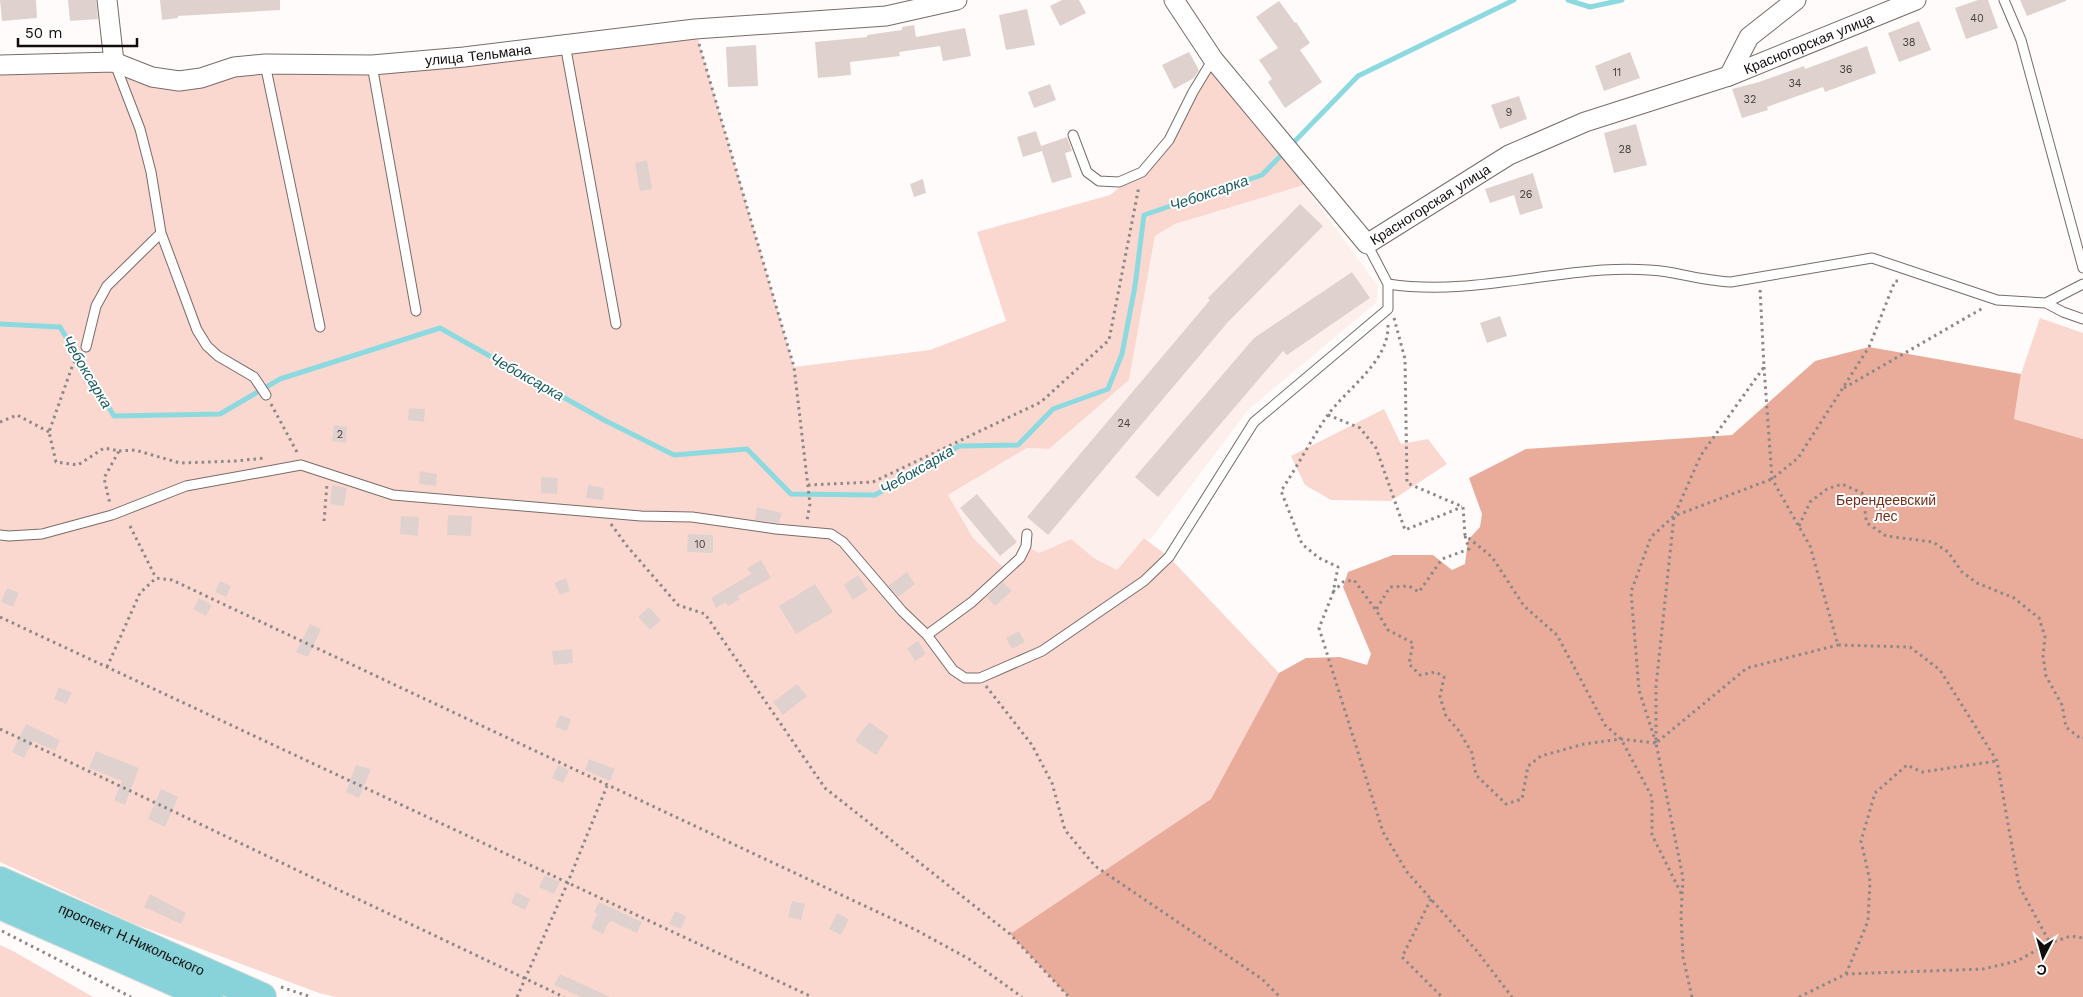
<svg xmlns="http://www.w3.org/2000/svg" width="2083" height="997" font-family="'Work Sans',sans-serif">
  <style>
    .built { fill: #fdf0ec }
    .green { fill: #fbd8cf }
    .forest { fill: #e9ac9a }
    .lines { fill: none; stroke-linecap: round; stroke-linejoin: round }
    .stream { stroke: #8cdae0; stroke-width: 5 }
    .building { fill: #dfd2ce }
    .service-casing { stroke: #786c68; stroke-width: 11 }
    .minor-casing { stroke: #786c68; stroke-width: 21 }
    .primary-casing { stroke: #d9d8d8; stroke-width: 30 }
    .path { stroke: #8c8887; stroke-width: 3; stroke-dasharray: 2.5 4; stroke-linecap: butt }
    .service { stroke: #fff; stroke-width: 9 }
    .minor { stroke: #fff; stroke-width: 19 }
    .primary { stroke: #88d3d9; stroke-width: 28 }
    .labels { text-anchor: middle; stroke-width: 4; stroke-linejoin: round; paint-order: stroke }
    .number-label { font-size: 11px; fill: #453e3c }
    .street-label { font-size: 14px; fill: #120d0c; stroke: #fff }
    .park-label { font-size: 14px; fill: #752c18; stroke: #fff }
    .water-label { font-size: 15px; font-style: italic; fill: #195b5f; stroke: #fff }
  </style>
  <rect width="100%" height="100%" fill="#fefbfa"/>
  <path class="built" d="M1304,185L1378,286L1377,302L1249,409L1150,540L1144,538L1117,570L1094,558L1070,539L1039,553L1026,546L1003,567L973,538L948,495L1027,448L1049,449L1129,380L1155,236L1175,224Z"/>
  <path class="green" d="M695,29L794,367L930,350L1006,321L977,232L1110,195L1171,146L1213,59L1303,168L1304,185L1175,224L1155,236L1129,380L1049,449L1027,448L948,495L973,538L1003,567L1026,546L1039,553L1071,539L1094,558L1117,570L1144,538L1169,557L1279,673L1211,799L1010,934L1069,997H336L319,993L132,923L0,862V65L114,62L152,77Z
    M2040,318L2083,333V439L2014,419L2021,374Z
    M1384,409L1401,444L1428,439L1447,464L1391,501L1331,500L1305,485L1291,456Z
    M0,945L13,951L93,997H0Z"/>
  <path class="forest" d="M1869,347L2021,374L2014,419L2083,439V997H1069L1010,934L1211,799L1279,673L1306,658L1340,657L1367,665L1371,654L1343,587L1348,572L1393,555H1433L1452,570L1465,564L1468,540L1480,527L1482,514L1469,478L1526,449L1732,435L1815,361Z"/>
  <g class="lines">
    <path class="stream" d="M1568,0L1590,7L1622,0
      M0,324L60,327L114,416L220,414L280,379L440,328L604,420L674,455L747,449L791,494L875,495L959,446L1018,445L1053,409L1108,389L1122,354L1135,286L1144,215L1262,175L1358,76L1514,0"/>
  </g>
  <path class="building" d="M0,0H36L37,18L2,21Z
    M68,0H96L98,19L70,21Z
    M160,0H280V10L178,16V18L162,20Z
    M1062,0H1079L1086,13L1060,26L1050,6Z
    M1978,0H1988L1998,28L1966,39L1955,8Z
    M2020,0H2066V1L2027,16Z
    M1279,1L1295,23L1296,22L1310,43L1300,50L1322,82L1285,108L1268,82L1272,79L1259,60L1278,48L1256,17Z
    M1027,9L1035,45L1006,50L999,15Z
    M1919,21L1931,50L1899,62L1888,33Z
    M914,25L916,37L965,28L971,56L943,61L940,46L899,52L900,56L850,62L851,75L818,78L815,42L867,37V35L902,30V27Z
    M756,45L758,86L728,87L726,47Z
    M1867,46L1876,73L1825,92L1823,87L1767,107L1768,110L1742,118L1732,89L1759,82L1804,66L1805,69Z
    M1189,52L1199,70L1194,78L1174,89L1162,65Z
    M1630,52L1640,78L1604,91L1595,66Z
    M1050,84L1056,100L1034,108L1028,92Z
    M1519,96L1527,119L1500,129L1491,105Z
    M1636,124L1647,165L1614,173L1604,133Z
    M1036,131L1041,146L1067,137L1072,151L1065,153L1072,177L1052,183L1042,151L1023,157L1017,137Z
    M647,160L652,189L640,191L635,163Z
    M1533,173L1543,208L1520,215L1514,195L1490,203L1485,189Z
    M923,179L926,193L914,197L910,184Z
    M1300,204L1323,226L1228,322L1048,535L1027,517L1210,300L1208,298Z
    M1352,272L1370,298L1287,355L1283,351L1158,497L1135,477L1254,338Z
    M1500,316L1507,336L1487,343L1480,323Z
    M409,408L425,409L424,422L408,420Z
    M334,425L347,427L346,443L332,441Z
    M420,471L437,474L436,486L419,484Z
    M541,477L558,478L557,494L541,493Z
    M332,485L347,488L344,506L330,504Z
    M588,485L604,488L603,500L586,498Z
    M977,494L1017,542L1000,556L960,508Z
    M757,507L782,513L779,523L755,520Z
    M448,515L472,516L471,536L447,535Z
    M401,516L419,517L418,536L400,534Z
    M688,534L713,535V553L687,552Z
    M761,560L771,578L738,596L740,599L728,606L726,602L716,608L711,598L751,574L747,568Z
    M907,572L915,584L898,597L888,586Z
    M858,575L868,590L853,600L844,585Z
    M566,578L570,591L560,595L554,583Z
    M220,581L231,586L226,597L215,592Z
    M1003,582L1012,591L995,606L987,597Z
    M815,584L833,612L796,634L779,606Z
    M7,588L19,593L13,607L1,602Z
    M199,598L212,605L206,616L193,609Z
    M649,607L661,620L650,630L638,617Z
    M310,624L321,629L308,657L296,652Z
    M1019,631L1025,642L1012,649L1006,638Z
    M918,641L926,654L915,661L907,648Z
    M572,649L573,663L554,665L552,651Z
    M797,684L807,696L783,715L773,702Z
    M59,687L72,693L66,704L54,699Z
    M560,715L571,719L567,731L555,727Z
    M869,722L889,736L876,755L855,741Z
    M26,724L60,740L55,751L33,741L24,758L12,752Z
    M96,751L139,768L125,805L114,800L122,781L89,768Z
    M589,759L615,769L610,781L585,770Z
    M356,765L371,769L359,798L346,792Z
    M558,765L569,770L563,783L552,778Z
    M161,789L178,797L165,827L148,819Z
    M545,875L560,882L554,894L539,887Z
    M516,892L530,899L525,910L511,903Z
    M150,894L186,913L181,924L144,907Z
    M792,901L805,904L801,920L788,917Z
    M599,902L642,922L637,933L611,921L610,923L609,922L603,934L591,928L597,914L594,912Z
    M675,911L686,916L681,929L669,924Z
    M837,913L849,919L841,935L829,929Z
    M560,974L610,997H581L554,985Z"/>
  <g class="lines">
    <g class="service-casing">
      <path id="service" d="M2004,0L2021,40L2083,268
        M565,44L616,324
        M115,64L140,129L151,172L161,233L197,330L207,346L218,356L254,377L266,395
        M265,64L320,327
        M372,65L416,311
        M1073,135L1087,172L1099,181L1119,182L1142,172L1169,140L1193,92L1213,59
        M1367,244L1388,284C1461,295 1531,275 1603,270C1623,269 1648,269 1668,272C1689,276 1709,281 1731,282L1872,258L1997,300L2046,303L2063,312L2083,319
        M2046,303L2083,284
        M86,347L96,306L107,286L161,233
        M0,535L9,536L42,534L112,515L186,486L301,465L393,495L641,516L692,517L776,529L831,534L843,542L902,611L927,635L953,670L965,678H980L1042,651L1144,581L1169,557L1254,422L1388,309V284
        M927,635L972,602L1020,558L1026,546L1027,534"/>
    </g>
    <g class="minor-casing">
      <g id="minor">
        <path d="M107,0L114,62"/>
        <path id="s1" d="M1174,0L1213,59L1367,244L1509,155L1585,122L1729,76L1916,0"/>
        <path id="s2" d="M0,65L114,62L152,77L179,81L201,78L234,67L265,64L372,65L464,57L695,29L886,16L957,0"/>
        <path d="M1729,76L1749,37L1796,0"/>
      </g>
    </g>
    <g class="primary-casing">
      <g id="primary">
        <path id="s3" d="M0,881L262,997"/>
        <path d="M0,905L209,997"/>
      </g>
    </g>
    <path class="path" d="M699,44L794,367L810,504L807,520
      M1394,318L1405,359L1407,483L1463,507L1465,535L1492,557L1524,606L1557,635L1605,725L1621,739L1652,797V835L1682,895
      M1388,325C1389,362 1347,388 1327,416C1311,440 1297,467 1281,491L1302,544L1319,558L1338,567L1333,593L1319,628L1383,832L1407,872L1476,950L1512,997
      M79,356L73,364L49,432L56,462L78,465L104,448L119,451L104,478L110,504
      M1764,367L1772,479L1810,546L1838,645L1910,647L1940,670L1997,761L2019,886L2050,943
      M1844,388L1983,308
      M271,404L298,454
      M1328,415L1360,428L1376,448L1405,530L1462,507
      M0,422L17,415L49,432
      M119,451L135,450L180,463L236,461L265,458
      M808,485L873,482L1041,402L1109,340L1139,186
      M324,521L327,484
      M611,524L627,546L678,605L705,614L825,788L1010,934L1069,997
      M130,526L156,578
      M1799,526L1810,502L1827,489L1842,484L1862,493C1866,503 1864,512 1867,523L1886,536L1933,542L1948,552L1962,572L1977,583L2014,598L2039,618L2045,637L2043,656L2046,676L2062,705L2066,727L2081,739L2083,738
      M1465,536L1469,549L1442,559L1419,592L1409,586L1390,587L1376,610L1388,630L1413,643L1409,664L1420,675L1436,672L1444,677L1440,697L1446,716L1459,731L1472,753L1476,775L1506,804L1522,799L1528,766L1541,756L1584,744L1621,739L1656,743
      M1333,592L1343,582L1354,580L1376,610
      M0,617L812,997
      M107,667L140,593L156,578L172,580L916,930L969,959L1022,997
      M986,686L1032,745L1052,783L1065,830L1095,866L1262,979L1280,997
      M0,729L564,997
      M1656,740V686L1674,516L1701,455L1764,367L1760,288
      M1656,743L1639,690L1631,592L1651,537L1674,516L1772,479L1798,458L1869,347L1895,281H1901
      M1431,899L1402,957L1442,997
      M2,931L131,997
      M1846,974L1868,921L1870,881L1861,841L1875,793L1907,765L1922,772L1997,761
      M281,987L311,997
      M517,997L568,882L607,786
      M1692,997L1683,957L1681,916L1683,878L1656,743L1747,668L1838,645
      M1799,997L1846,974L1983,969L2017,961L2050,943L2071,936L2083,938"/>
    <use href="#service" class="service"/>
    <use href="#minor" class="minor"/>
    <use href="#primary" class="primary"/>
  </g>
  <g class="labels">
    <g class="number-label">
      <text x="1977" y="22">40</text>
      <text x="1909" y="46">38</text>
      <text x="1846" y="73">36</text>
      <text x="1617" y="76">11</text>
      <text x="1795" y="87">34</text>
      <text x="1750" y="103">32</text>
      <text x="1509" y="116">9</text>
      <text x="1625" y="153">28</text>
      <text x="1526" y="198">26</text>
      <text x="1124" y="427">24</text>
      <text x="340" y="438">2</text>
      <text x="700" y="548">10</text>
    </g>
    <g class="street-label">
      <text dy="5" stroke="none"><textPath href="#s1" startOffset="799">Красногорская улица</textPath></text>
      <text dy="5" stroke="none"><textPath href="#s2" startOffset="484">улица Тельмана</textPath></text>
      <text dy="5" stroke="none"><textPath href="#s1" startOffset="386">Красногорская улица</textPath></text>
      <text dy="5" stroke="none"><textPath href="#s3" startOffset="144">проспект Н.Никольского</textPath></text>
    </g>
    <g class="park-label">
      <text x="1886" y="505">Берендеевский<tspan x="1886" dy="16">лес</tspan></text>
    </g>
    <g class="water-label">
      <text transform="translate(1209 193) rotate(-19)" y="5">Чебоксарка</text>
      <text transform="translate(87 372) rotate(59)" y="5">Чебоксарка</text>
      <text transform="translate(527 377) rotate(29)" y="5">Чебоксарка</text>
      <text transform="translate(917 470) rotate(-30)" y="5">Чебоксарка</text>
    </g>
  </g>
  <g transform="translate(2043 957) rotate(186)" stroke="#ffffff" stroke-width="4" paint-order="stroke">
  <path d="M0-4L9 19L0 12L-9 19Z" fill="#120d0c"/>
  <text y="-8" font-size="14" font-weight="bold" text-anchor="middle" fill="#120d0c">С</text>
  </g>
  <path d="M18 38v8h119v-8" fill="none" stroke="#120d0c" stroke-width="2.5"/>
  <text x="25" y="38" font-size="15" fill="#120d0c" stroke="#ffffff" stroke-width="4" paint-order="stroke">50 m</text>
</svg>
